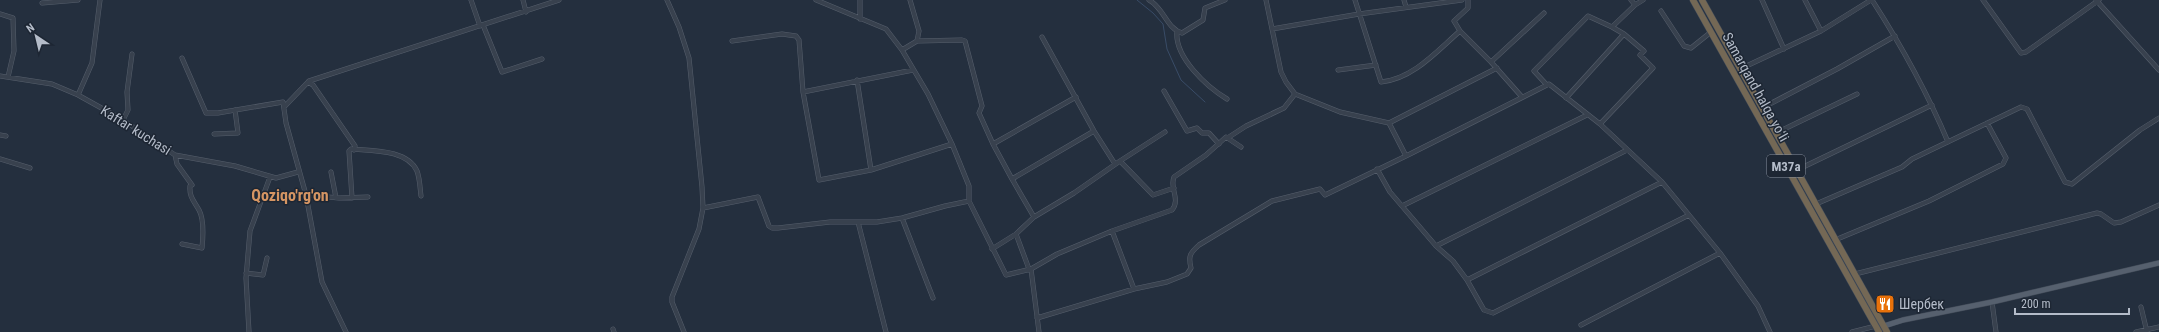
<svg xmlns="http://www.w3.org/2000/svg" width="2159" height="332" font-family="'Roboto Condensed',sans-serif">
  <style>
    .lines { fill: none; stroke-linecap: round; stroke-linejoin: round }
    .stream { stroke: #394c67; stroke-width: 1 }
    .minor-casing { stroke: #565f6c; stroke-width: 5 }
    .major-casing { stroke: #414a57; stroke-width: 6 }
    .highway-casing { stroke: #434c59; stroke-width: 7 }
    .minor { stroke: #38414e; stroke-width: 4 }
    .major { stroke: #56606e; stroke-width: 5 }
    .highway { stroke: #746855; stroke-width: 6 }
    .labels { text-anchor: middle; stroke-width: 3; stroke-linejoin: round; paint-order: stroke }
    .shield { fill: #1d2633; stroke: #878f9c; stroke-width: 1 }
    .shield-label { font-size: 13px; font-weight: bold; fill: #b4bcc9 }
    .street-label { font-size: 14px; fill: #b4bcc9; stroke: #1d2633 }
    .poi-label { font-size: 14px; fill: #b4bcc9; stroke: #1d2633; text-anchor: start }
    .quarter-label { font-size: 16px; font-weight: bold; fill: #d59563; stroke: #1d2633 }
  </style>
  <rect width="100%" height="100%" fill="#242f3e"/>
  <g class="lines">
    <path class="stream" d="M1137,0L1153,13L1163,24L1167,49L1181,80L1205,102"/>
    <g class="minor-casing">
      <path id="minor" d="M471,0L480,26
        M523,0L526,12
        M667,0L679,27L689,58L702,187L703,208L699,229L672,297V302L684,332
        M816,0L886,29L902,50L928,94L952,144L969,186V201L1006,275L1031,269L1057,254L1112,231L1134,289
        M860,0V19
        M1149,0C1164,8 1167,29 1182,33L1203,20L1205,8L1225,0
        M1266,0L1281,72L1286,82L1295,94
        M1355,0L1381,82C1413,79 1437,51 1460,31L1454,21L1468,8V0
        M1404,0L1406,7
        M1631,0L1635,5L1643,0
        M1762,0L1784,49
        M1805,0L1821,31
        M1872,0C1901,45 1927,92 1948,142
        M1983,0L2021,53L2026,52L2099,0
        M2096,0L2159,70
        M42,3L78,0
        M1661,11L1684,46L1691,48L1711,32
        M0,14L13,18L14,51L8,77
        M483,25L502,72L542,59
        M1272,29L1359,14L1462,0
        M1177,31C1174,57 1207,87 1227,99
        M1460,31L1491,62L1522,97
        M1042,37L1094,131L1115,164
        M732,41L782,34L796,36L799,40L803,92
        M917,41L962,40L965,41L982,106L979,113L993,144L1012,179
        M902,50L917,41L919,31L910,0
        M182,58L206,113H218L283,102L286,123L306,195L322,282L346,332
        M1491,62L1544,13
        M1740,69L1821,31L1871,0
        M913,70L803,92L819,180L871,170L952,144
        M1338,70L1376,65
        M0,76L52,84L78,95L123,120L175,155L235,166L276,178L298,172
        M857,80L871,170
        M308,82L313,85L355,146L354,150
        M1546,84L1534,71L1588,16L1612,27L1635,5
        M1164,91L1187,131L1197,128L1202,133H1209L1219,144
        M78,95L92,63L100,0
        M1566,98L1624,34L1612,27
        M285,106L309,81L559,0
        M1762,108L1837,69L1895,36
        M123,120L128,110L127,92L132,54
        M1389,123L1497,68
        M1600,124L1653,68L1640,55L1644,51L1624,34
        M1165,132L1120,161L1153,195L1174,188
        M1776,133L1857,94
        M214,134L238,133L235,110
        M0,135L6,136
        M1229,137L1246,126L1284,108L1295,94L1340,112L1389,123L1406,156L1549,84L1600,124L1662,182L1720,253L1758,306L1770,332
        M993,144L1076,97
        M175,155L177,164L192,185L190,186C189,197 194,201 199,210C204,219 203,238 202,248L182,244
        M0,159L30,168
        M1377,169L1390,192L1436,246L1627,150
        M1797,170L1932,105
        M331,172L336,198
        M306,195L339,198L368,197
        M352,198L349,151L351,149C371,151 407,149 417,171C420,179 420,189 421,196
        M1816,204L1902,167L1912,159L2021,107L2027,109L2065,182L2072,184L2140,130L2159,118
        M1402,206L1587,115
        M703,208L758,197L769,226L772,228H778L830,222H877L902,218L945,206L969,201
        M1034,217L1012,179L1094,131
        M902,218L933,298
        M858,222L886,332
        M1112,231L1172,210C1181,199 1169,188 1174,177L1206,155L1226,137L1241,147
        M1016,234L1029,269
        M1835,240L1929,201L2003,164L2006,158L1987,123
        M1436,246L1453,261L1467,280L1662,182
        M992,249L1016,234L1034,217L1074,193L1120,161
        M1031,269L1039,332
        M246,273L263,275L267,258
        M1855,274L2097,213L2101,214L2114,223L2121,222L2159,205
        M1467,280L1484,310L1493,313L1689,215
        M1992,302L1996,332
        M2141,307L2147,332
        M1037,318L1134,289L1167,282L1187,274L1191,268C1188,256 1190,253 1199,245L1272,201L1320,189L1325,195L1406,156
        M1581,325L1720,253
        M613,329L614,332
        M249,332L246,278L250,231L270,177
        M1852,332L1876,326
        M2136,332L2159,327"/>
    </g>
    <g class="major-casing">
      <path id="major" d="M1884,326L1903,320L1992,302L2159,263"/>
    </g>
    <g class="highway-casing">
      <path id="highway" d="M1693,0L1879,332
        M1702,0L1887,332"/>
    </g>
    <use href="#minor" class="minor"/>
    <use href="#major" class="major"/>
    <use href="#highway" class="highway"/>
  </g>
  <defs>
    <g id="restaurant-square" transform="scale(1)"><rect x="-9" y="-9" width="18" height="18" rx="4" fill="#e8710a" stroke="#1d2633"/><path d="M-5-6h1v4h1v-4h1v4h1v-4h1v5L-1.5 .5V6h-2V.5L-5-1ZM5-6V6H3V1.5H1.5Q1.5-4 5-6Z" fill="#fff"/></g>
  </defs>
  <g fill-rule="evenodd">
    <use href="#restaurant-square" x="1885" y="304"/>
  </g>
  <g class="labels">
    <rect class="shield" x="1767" y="155" width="38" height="22" rx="3"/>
    <g class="shield-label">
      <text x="1786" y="171">M37a</text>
    </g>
    <g class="street-label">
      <text transform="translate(1756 87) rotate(61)" y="5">Samarqand halqa yoʻli</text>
      <text transform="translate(136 130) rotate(32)" y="5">Kaftar kuchasi</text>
    </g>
    <g class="poi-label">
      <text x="1899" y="309">Шербек</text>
    </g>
    <g class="quarter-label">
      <text x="290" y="201">Qoziqo'rg'on</text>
    </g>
  </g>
  <g transform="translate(36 36) rotate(325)" stroke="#1d2633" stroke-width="3" paint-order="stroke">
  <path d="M0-3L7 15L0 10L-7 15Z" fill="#b4bcc9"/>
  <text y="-6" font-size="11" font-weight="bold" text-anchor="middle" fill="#b4bcc9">N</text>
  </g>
  <path d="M2015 308v6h114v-6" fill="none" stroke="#b4bcc9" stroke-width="2"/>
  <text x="2021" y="308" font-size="12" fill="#b4bcc9" stroke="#1d2633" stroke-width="3" paint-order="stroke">200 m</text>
</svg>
